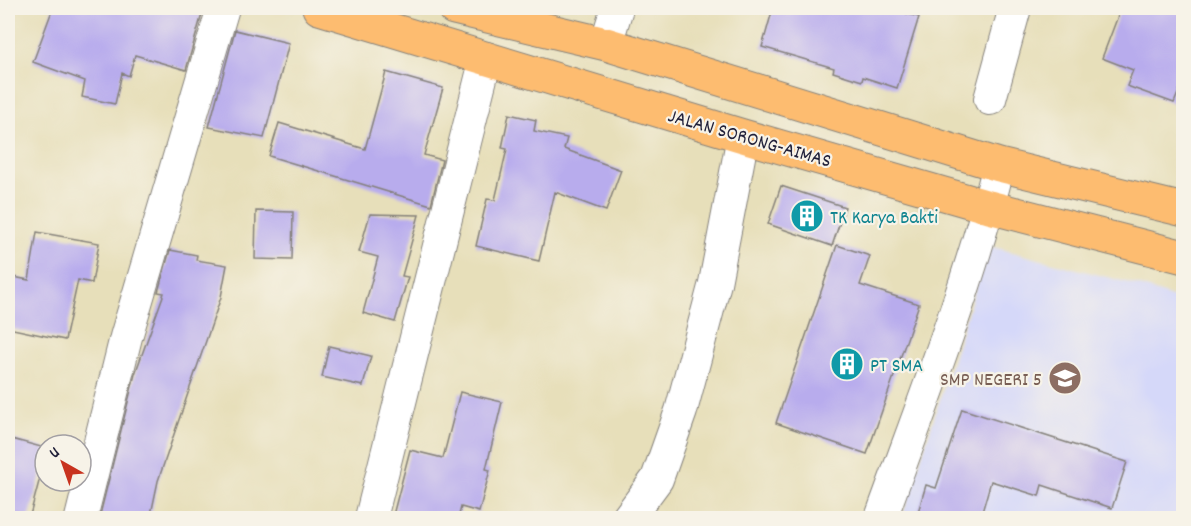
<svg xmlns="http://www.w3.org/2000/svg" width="1191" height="526" font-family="Dekko,sans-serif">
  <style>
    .built { fill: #d5d8f9 }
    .building { fill: #b8aced }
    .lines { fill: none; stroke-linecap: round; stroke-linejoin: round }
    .minor-casing { stroke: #84807a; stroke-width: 34 }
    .highway-casing { stroke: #84807a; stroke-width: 35 }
    .minor { stroke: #fff; stroke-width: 32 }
    .highway { stroke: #fdbc70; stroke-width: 33 }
    .labels { text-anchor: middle; stroke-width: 4.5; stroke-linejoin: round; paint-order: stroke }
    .street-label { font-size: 20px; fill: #22223b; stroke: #f7f3e8 }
    .culture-label { font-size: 20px; fill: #0d838f; stroke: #f7f3e8; text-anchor: start }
    .education-label { font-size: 20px; fill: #785e54; stroke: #f7f3e8; text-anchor: end }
  </style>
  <rect width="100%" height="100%" fill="#f7f3e8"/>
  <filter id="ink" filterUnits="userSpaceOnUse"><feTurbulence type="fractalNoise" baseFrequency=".0167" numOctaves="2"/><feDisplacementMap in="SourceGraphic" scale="12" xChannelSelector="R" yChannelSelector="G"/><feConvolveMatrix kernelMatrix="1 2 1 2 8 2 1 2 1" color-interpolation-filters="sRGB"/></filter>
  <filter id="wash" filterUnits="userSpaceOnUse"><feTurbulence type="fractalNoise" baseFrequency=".008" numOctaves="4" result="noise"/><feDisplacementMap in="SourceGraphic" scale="24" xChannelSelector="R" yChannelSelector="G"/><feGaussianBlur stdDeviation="1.35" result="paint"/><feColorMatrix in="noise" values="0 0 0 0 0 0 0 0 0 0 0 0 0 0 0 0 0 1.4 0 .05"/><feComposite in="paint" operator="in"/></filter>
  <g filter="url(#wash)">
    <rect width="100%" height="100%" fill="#e7dfba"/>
    <path class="built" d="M989,246L1137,285L1183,301V518H902Z"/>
    <g id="blocks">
      <path class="building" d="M53,8H178L202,14L186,70L135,55L129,76L122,73L115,104L82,97L85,81L33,62Z
        M773,8H886L919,17L897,88L863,77L862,81L833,72L834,68L762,47Z
        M1121,8H1184V79L1174,103L1127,86L1133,70L1102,58Z
        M235,30L289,43L264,138L209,127Z
        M386,72L443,88L424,155L442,160L431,205L269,156L279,123L365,149Z
        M509,114L536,120L534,131L567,138L564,149L621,170L606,211L555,192L539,261L476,246L487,199L495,200L507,149L502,148Z
        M781,186L845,207L832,246L768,224Z
        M256,211L293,212L292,260L255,259Z
        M370,214L419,215L402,276L408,277L395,322L363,313L378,257L359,252Z
        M37,232L99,243L92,283L78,280L65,340L8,328V276L29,280Z
        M837,245L870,256L860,285L919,304L867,454L776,423Z
        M170,250L197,255L196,260L227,265L221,297L158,481L150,519H99L135,374L164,293L158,292Z
        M329,346L371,356L363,386L322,377Z
        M460,392L502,402L486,469L490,470L479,512L461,507L458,519H392L410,450L443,458Z
        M962,409L1127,462L1112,508L1042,485L1039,496L991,481L980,519H916L926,485L936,488Z
        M8,438L45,448V459L29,519H8Z"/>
    </g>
  </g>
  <g filter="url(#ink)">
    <use href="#blocks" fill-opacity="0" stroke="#84807a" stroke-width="1.5"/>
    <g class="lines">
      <g class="minor-casing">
        <path id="minor" d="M606,44L617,8
          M990,99L1015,8
          M81,518L126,337L223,8
          M371,518L486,58
          M628,518L657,479L681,411L715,283L743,136
          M881,518C923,402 969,286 999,165"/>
      </g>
      <g class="highway-casing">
        <path id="highway" d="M319,8L743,136L989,207L1184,257
          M454,8L606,44L999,165L1184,210"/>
      </g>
      <use href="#minor" class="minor"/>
      <use href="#highway" class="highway"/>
    </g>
  </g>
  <defs>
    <g id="building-disc" transform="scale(1.725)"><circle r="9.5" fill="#0f9aa8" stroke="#f7f3e8"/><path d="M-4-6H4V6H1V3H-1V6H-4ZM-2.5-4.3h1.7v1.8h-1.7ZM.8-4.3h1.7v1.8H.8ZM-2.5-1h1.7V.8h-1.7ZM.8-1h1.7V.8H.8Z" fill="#fff"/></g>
    <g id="school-disc" transform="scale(1.725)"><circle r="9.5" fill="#8d6e63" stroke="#f7f3e8"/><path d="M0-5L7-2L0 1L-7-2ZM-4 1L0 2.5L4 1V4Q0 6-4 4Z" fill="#fff"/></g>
  </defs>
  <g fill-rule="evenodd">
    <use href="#building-disc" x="807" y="216"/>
    <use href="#building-disc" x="847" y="364"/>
    <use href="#school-disc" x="1065" y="378"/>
  </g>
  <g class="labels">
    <g class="street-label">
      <text transform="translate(750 137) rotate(16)" y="7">JALAN SORONG-AIMAS</text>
    </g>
    <g class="culture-label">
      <text x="830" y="223">TK Karya Bakti</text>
      <text x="870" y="371">PT SMA</text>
    </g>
    <g class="education-label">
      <text x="1042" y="385">SMP NEGERI 5</text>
    </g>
  </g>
  <rect width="1191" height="526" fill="none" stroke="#f7f3e8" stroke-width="30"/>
  <g transform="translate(63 463) rotate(320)"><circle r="28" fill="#f7f3e8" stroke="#a29fa3" stroke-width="1.5"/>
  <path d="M0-4.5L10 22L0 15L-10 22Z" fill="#c8321e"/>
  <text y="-9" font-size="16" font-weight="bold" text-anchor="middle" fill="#22223b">U</text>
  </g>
</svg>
